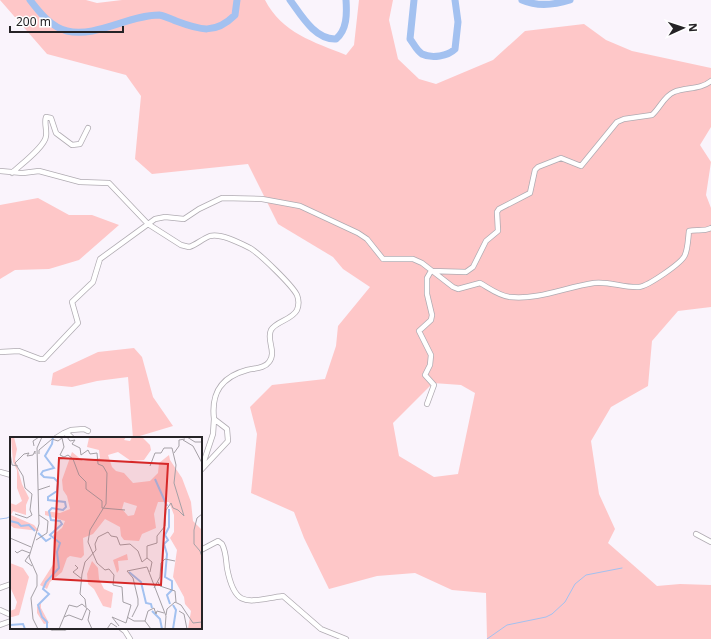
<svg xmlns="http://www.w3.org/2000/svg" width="711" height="639" font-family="'Noto Sans',sans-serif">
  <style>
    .green { fill: #fec7c8; fill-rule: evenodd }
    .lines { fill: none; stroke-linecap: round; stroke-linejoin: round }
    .stream { stroke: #a3c1f0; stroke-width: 1 }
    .river { stroke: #a3c1f0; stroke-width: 7 }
    .street-casing { stroke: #b0abb2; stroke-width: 6 }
    .street { stroke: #fff; stroke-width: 4.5 }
    .inset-river { fill: none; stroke: #a3c1f0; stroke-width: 2 }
    .inset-road { fill: none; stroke: #a5a0a6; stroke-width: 1 }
    .view { fill: #d62828; fill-opacity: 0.15; stroke: #d62828; stroke-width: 2 }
    .inset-edge { fill: none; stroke: #252326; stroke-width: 2 }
  </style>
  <rect width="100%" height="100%" fill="#faf4fc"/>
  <path class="green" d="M0,0H86L97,3L122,0H265C282,33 314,42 346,55L354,45L359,0H393L389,20L398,59L419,79L436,84L493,60L525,31L584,24L606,40L632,51L711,68V127L700,145L711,162L706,195L711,208V307L678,311L652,341L648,386L611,407L591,441L599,494L615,529L608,543L657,586L680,584L711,585V639H487L486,593L452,590L415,573L377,576L329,589L304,538L294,512L251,493L257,434L250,407L272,385L325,379L336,346L338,326L370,287L343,269L333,257L278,224L248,164L152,174L135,159L141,96L126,75L47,54ZM433,383L461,385L475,393L458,474L434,477L399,456L393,423Z
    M38,198L69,215H92L119,225L79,260L49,269L15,270L0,279V205Z
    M134,348L142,357L153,397L173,426L133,438L128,377L97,381L72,387L51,385L53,373L98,352Z"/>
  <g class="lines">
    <path class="stream" d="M0,519L7,518L11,516
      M487,639L507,625L546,617L552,614L565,602L575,584L586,575L622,568"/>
    <path class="river" d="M30,0C39,12 51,27 67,31C96,38 129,15 159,15C165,16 171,19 176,21C200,30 215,35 235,15L237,0
      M290,0C301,15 315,40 336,39C347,30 347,14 346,0
      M414,0L410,39C414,44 416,50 422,54C432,59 448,56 455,49L458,22L455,0
      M522,0C538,7 554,5 570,0"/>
    <g class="street-casing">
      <path id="street" d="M0,171L23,173L39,171L80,182L109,183L148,224L181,245L189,247C196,245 202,239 210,236C221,233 240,243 250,248C260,254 292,285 297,295C299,300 299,305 297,310C292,320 276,321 271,330C266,340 277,352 269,362C264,369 254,368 247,370C221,377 211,393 214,419L227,429L228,441L201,470
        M12,173C20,165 45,147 46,136C47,129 44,123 46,117L51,118L56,133L72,145L80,144L88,128
        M431,271L466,272L473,267L486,241L498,231L497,212L499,209L530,193L535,170L538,167L561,158L581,166L617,122L624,119L652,115C660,108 664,96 674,92C686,87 700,90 711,81
        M0,352L19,351L40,359H44L78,323L72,302L93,282L100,259L155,219L165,217L184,219L199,209L222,198L262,199L300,206L358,233L367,239L383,259H413L422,263L453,287L458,289L480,283C489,288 499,296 510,297C539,300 566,287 594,283C609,281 624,288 639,287C648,286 682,263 685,255C688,248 688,239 689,231C696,229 704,232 711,228
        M427,404L434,385L425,375L430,365L431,355L419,331L431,320L432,315L427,294V278L431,271
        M64,433L71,430L84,429L88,431
        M56,438L64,433L69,435L72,438
        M202,467L213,434L214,419
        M0,472L11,475
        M696,534L711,542
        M201,550L218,541L222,544C226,551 226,560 227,568C235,610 248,601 283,596L321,629L346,639
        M0,588L11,584
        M0,610L11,615
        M0,625L11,621
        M53,628H64
        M121,628L125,631L130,639"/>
    </g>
    <use href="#street" class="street"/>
  </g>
  <g transform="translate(10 437)">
    <rect width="192" height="192" fill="#faf4fc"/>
    <path d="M1,0H4L7,12L5,22L12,47L19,61L16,68V78L3,74L1,78L24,88L29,94L4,91L0,88V66L6,68L12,64L7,51V33L3,25ZM77,0H116L114,3L120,4L122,0H132L140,8L141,13L134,23L121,24L108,15L98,18L102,30L106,34L114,36L123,46L140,44L148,36L149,26L159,18L160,23L172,41L181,65L183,84L192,93V192H178L181,174L175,167L174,160L163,140L167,113L160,101L164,95V78L159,65H148L144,77L146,91L132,97L129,104L114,103L111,99L110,90L95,82L83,97L73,101L74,118L71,121L60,119L57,121L52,135L40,145L37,152L30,148L44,126L43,98L52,91L55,84L35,78V74L50,76L60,72L57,59L53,53L52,43L62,15L73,24L90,21L89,13L77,10L79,1ZM114,65L127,69L124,78L118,79L112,72ZM117,117L118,123L108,124L109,133L107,136L103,123ZM82,124L88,131L89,142L94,152L103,156L101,171L93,169L84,152L78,147L77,137ZM0,126L13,131L19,140L9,178L2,180H0V174L5,172L7,165L1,152ZM31,166V171L39,186L34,187L27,176V170Z" fill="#fec7c8" fill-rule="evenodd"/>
    <path class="inset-river" d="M145,42L157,69M159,72V90L155,98L158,103L154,107L157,117L155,140L162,144V153L157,158L160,167M0,84L8,86L11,89L19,88L25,94M28,96L36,104L41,101M119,135L131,145L136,166L141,167L142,171M163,168L166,173L163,192M142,174L150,182L152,192M0,188L13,187L15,192M37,192V185L32,180L28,168L39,157L33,152L36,145L49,131L47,115L50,106L40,98L52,87L50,84L41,83L39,74L42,71L53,73L56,70L55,65L38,63V60L47,54L48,45L44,41L34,40L31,37L33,34L44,31L35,19L42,7L43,0"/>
    <path class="inset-road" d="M57,0L60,4L65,3L62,7L70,11L71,18L78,13L80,17L87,16L88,27L93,29L97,36L96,67L80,93L78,105L87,126L95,133L99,132L104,138L103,148L112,150L113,165L121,168L116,186L102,180L109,189M177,0L185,5H192M52,1L54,10L50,18L54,20L58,18L63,22L69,38L76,45V52L92,64V71M173,3L183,9L192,26M24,9L23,4L29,0M0,16L2,28L8,29M164,16L169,9V3L175,2M29,17V13L42,2L48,4L52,1M28,53L40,49M92,71L115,73M5,77L17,81L22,78L20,73L22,57L15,51L13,39L5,26L14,17L19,16L17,19L23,18L25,14V17M192,77L187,81L184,93V107L190,114L192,120M0,101L21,110M26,103L37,96L38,84L29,78M5,114L7,116L12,113L20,116M19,118L15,124L22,129M137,121L142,125L140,135M65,128L68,131L63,135L72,142M148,145L150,149L165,154L166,165M144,151L150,140L151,126L155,122L165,124M76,170L75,162L70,157L72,137L75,125L86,113L85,107L88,100L98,95L101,99L107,100L110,108L120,107L128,114L132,125L137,121V109L147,106V99L155,89L156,73L161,66L163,71L168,73L174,79L164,46L166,28L162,11H154L151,16H145L140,29M169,174L174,177L177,192M156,178L157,172L165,165L171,168L183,186L192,185M54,180L59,178L72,183L77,171M117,180L124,184H135M122,180L128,168V162L123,141L117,134L137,130L156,179L155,192M28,192L23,182L21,161L27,149V138L19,120L29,87L27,11L32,0M49,192L59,168L67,170L72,167L80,174L78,183L82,192M97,192L101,186L107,190M141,192L135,184L138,174L144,171L146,177L147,174L154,176"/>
    <path class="view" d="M49,21L158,27L151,148L43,142Z"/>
    <rect width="192" height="192" class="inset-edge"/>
  </g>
  <g transform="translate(683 28) rotate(87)" stroke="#ffffff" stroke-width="3" paint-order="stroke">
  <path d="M0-3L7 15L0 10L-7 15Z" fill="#252326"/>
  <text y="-6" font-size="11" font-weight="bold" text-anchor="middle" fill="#252326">N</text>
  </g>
  <path d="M10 26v6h113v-6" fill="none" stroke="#252326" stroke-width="2"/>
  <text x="16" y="26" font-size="12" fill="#252326" stroke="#ffffff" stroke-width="3" paint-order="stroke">200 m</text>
</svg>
